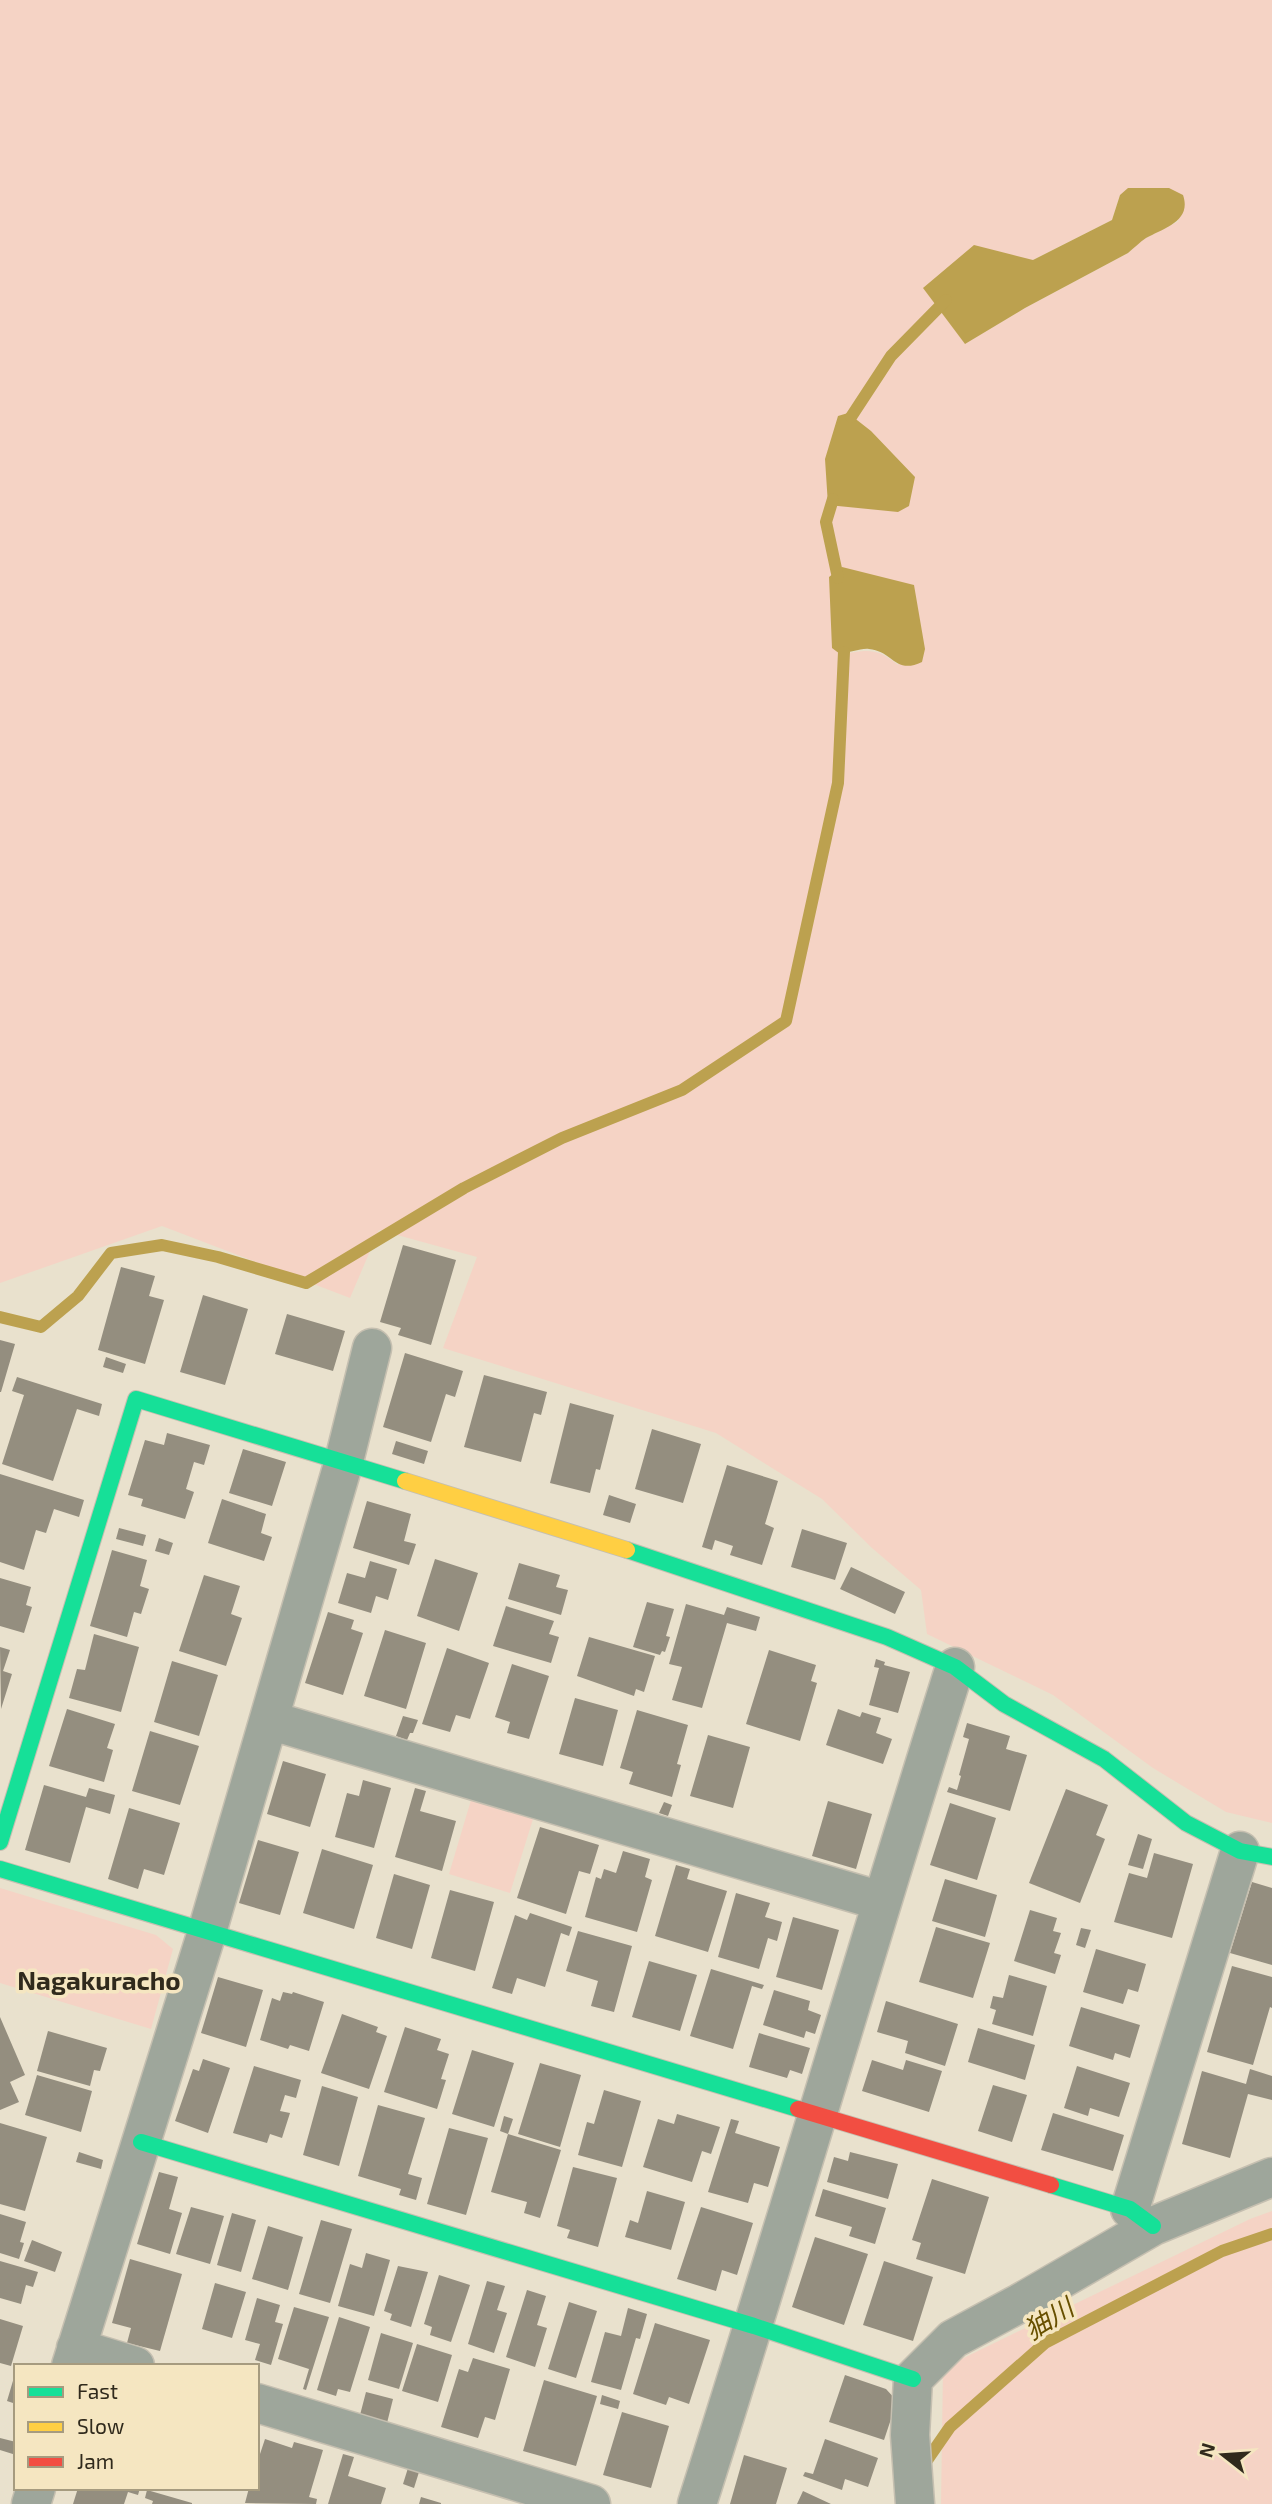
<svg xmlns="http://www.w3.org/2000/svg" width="1272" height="2504" font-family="'Exo 2','Noto Sans JP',sans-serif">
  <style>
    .green { fill: #f5d3c5; fill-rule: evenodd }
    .water { fill: #bca14f }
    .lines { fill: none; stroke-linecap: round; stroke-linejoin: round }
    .stream { stroke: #bca14f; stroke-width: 12 }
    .building { fill: #948e7f }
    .street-casing { stroke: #c5bfb0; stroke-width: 41 }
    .fast-casing { stroke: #c5bfb0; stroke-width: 18 }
    .slow-casing { stroke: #c5bfb0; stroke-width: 18 }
    .jam-casing { stroke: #c5bfb0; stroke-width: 18 }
    .street { stroke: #9ea69b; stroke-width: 38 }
    .fast { stroke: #16e098; stroke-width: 16 }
    .slow { stroke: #ffcf43; stroke-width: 16 }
    .jam { stroke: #f24e42; stroke-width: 16 }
    .labels { text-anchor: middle; stroke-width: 7; stroke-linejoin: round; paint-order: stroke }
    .neighbourhood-label { font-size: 26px; font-weight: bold; fill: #302a1c; stroke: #f5e6c1 }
    .water-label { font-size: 26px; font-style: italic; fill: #685000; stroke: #f5e6c1 }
  </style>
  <rect width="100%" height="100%" fill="#e9e1cd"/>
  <path class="green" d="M0,0H1272V1823L1226,1812L1153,1768L1053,1695L927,1634L921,1590L872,1548L822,1499L716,1433L443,1348L477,1257L379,1230L350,1298L162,1226L0,1283ZM1120,195L1179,221L1142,240L1128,253L1025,308L966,343L1020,259L1033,260L1112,220ZM914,585L898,665C875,646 867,651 841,654Z
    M471,1800L533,1819L510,1893L449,1874Z
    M0,1888L156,1935L173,1949L151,2029L0,1983Z
    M1272,2211V2504H941L943,2368L1250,2219Z"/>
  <path class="water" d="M1128,188H1169L1183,195C1192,221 1164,228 1146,238C1140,242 1134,248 1128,253L1025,308L965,344L923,288L974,245L1033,260L1112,220L1120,195Z
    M848,413L871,431L915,477L909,506L898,512L828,505L825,459L838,416Z
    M842,567L914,585L925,649L922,662C895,675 893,651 869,649C861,648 849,653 840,654L832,648L829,577Z"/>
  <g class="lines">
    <path class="stream" d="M851,417L891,356L946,300
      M833,499L826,522L838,578
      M0,1317L41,1327L78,1296L111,1253L162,1245L218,1257L306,1283L464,1188L562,1138L682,1090L786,1021L838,783L844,652
      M923,2466L950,2427L1045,2343L1222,2251L1272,2234"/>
  </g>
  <path class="building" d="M403,1245L456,1260L431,1345L398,1335L401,1328L380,1322Z
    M121,1267L155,1276L149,1296L164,1300L145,1364L98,1350Z
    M203,1295L248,1309L225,1385L180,1372Z
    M287,1314L345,1331L333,1371L275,1354Z
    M0,1340L15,1344L1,1392H0Z
    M405,1353L463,1371L455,1397L446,1394L431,1442L383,1427Z
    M106,1357L126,1364L123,1373L103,1367Z
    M484,1375L547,1392L541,1415L534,1413L521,1462L464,1447Z
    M17,1377L102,1404L99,1416L77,1409L53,1481L2,1464L24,1395L12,1391Z
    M570,1403L614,1415L600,1470L596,1469L590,1493L550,1483Z
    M652,1429L701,1444L683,1503L635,1489Z
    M167,1433L210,1445L204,1465L194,1462L186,1489L194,1492L185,1519L141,1506L143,1499L128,1495L145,1440L164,1445Z
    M396,1441L428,1451L424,1464L392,1454Z
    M243,1449L286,1462L272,1506L229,1493Z
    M727,1465L778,1481L765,1524L774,1528L762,1565L730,1555L733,1546L715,1540L712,1550L702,1547Z
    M0,1474L84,1500L79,1517L54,1509L46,1533L36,1530L24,1570L0,1562Z
    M609,1495L636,1504L630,1523L603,1515Z
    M222,1499L266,1514L261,1533L272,1537L264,1561L208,1543Z
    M367,1501L411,1514L404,1541L416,1544L409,1565L353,1548Z
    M119,1528L146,1535L143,1546L116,1539Z
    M802,1529L847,1543L835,1580L791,1567Z
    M159,1538L173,1543L169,1555L155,1551Z
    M112,1550L147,1560L140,1586L149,1589L141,1614L134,1612L127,1637L90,1626Z
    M435,1559L478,1573L459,1631L417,1616Z
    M370,1561L397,1569L388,1600L376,1596L371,1613L338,1603L347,1573L365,1578Z
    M519,1563L560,1575L556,1587L568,1590L561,1615L508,1599Z
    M851,1567L905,1592L895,1614L840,1589Z
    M204,1575L240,1586L231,1614L242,1618L226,1666L179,1651Z
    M0,1578L31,1587L26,1605L32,1607L24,1633L0,1626Z
    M647,1602L674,1609L666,1636L670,1637L665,1652L662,1651L660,1655L633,1647Z
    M686,1604L724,1615L727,1607L760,1617L756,1631L727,1623L702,1708L672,1700L682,1667L669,1664Z
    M506,1606L554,1621L549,1634L559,1637L551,1663L493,1646Z
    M328,1612L354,1620L351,1629L363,1633L343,1695L305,1683Z
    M385,1630L426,1643L406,1709L364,1696Z
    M94,1634L139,1647L121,1712L69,1698L77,1669L85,1670Z
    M589,1637L655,1656L644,1692L636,1689L634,1696L577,1676Z
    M0,1647L10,1650L3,1671L12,1674L1,1709Z
    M447,1648L489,1663L470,1719L456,1715L450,1732L422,1724Z
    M769,1650L816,1665L811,1681L817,1683L800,1741L746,1724Z
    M876,1659L885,1662L884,1665L910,1672L898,1713L869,1705L879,1668L874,1667Z
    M172,1661L218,1675L199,1736L154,1722Z
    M512,1664L549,1676L529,1739L507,1733L510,1722L495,1717Z
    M575,1698L618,1710L603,1766L559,1754Z
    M67,1709L115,1724L107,1748L113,1750L104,1782L49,1766Z
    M838,1709L860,1717L862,1712L881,1718L876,1733L892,1739L883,1764L826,1745Z
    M637,1710L688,1725L677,1764L681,1765L672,1797L629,1784L633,1772L620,1768Z
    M403,1716L418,1720L413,1733H410L407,1740L396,1736Z
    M967,1723L1010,1736L1006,1749L1027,1755L1010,1811L947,1792L949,1787L957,1790L961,1776L959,1775L969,1739L963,1737Z
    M150,1731L199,1746L180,1805L132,1791Z
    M708,1735L750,1747L733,1808L690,1796Z
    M283,1761L326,1774L310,1827L267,1814Z
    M363,1780L391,1788L374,1848L335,1837L347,1793L359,1796Z
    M44,1785L86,1797L89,1788L115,1795L110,1814L86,1807L70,1863L25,1850Z
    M415,1788L426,1791L420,1811L456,1821L442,1871L395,1857Z
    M1066,1789L1108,1805L1096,1835L1105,1839L1080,1903L1029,1883Z
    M828,1801L872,1814L856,1869L812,1856Z
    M664,1802L672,1805L668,1816L659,1813Z
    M950,1803L996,1818L977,1880L930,1865Z
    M129,1808L180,1823L164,1875L144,1869L138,1889L108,1879Z
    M540,1827L599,1845L590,1874L579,1871L566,1914L517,1898Z
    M1138,1834L1152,1839L1143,1869L1128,1865Z
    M258,1840L299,1852L280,1915L239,1903Z
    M322,1849L373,1865L354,1929L303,1913Z
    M623,1851L650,1859L645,1877L652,1880L637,1932L585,1917L596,1877L601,1879L604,1869L616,1873Z
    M1154,1853L1193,1864L1172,1938L1114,1922L1129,1873L1147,1878Z
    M676,1865L690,1869L687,1879L727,1891L708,1952L655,1936Z
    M394,1874L430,1885L412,1949L376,1938Z
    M945,1879L997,1895L985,1937L932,1921Z
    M1252,1882L1272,1888V1965L1230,1953Z
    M450,1890L494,1902L475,1971L431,1958Z
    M736,1893L770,1903L765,1917L782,1922L777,1941L768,1938L759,1969L718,1957Z
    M1030,1910L1057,1918L1053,1931L1061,1933L1054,1953L1061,1955L1055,1974L1014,1961Z
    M530,1913L572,1927L569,1936L561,1933L545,1987L517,1978L512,1994L492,1988L515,1915L527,1920Z
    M793,1917L839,1930L822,1990L776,1977Z
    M936,1927L990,1943L973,1998L919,1982Z
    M1081,1928L1091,1930L1085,1948L1076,1945Z
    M578,1931L632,1946L614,2012L591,2006L598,1981L566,1971Z
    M1096,1949L1146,1964L1138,1992L1128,1989L1123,2004L1083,1992Z
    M649,1961L697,1975L680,2031L632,2017Z
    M1232,1966L1272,1977V2008L1270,2007L1253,2065L1207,2052Z
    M711,1969L764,1985L762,1989L752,1986L733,2049L690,2036Z
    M1009,1975L1047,1986L1033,2036L992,2024L996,2010L990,2008L993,1996L1003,1998Z
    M218,1977L263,1990L246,2047L201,2033Z
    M774,1990L810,2001L808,2010L821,2015L815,2034L806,2031L804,2038L763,2025Z
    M283,1992L292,1994L293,1992L324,2002L309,2051L290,2045L288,2049L260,2040L272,1998L280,2001Z
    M886,2001L958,2024L945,2066L905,2053L908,2041L877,2032Z
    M1081,2007L1140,2025L1130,2058L1115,2053L1113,2060L1069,2046Z
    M342,2014L378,2027L376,2032L387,2036L369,2089L321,2073Z
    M0,2017L25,2075L10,2082L19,2102L0,2110Z
    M405,2027L441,2039L437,2050L449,2054L441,2079L446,2080L437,2109L384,2092Z
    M978,2028L1035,2045L1025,2080L968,2062Z
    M48,2031L107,2048L100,2071L94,2070L90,2086L37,2071Z
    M759,2033L810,2048L802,2074L790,2070L787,2078L749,2067Z
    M472,2050L514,2063L494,2127L452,2114Z
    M203,2059L230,2068L208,2133L175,2121L193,2069L199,2071Z
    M872,2060L903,2070L906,2060L942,2071L929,2112L862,2091Z
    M540,2063L581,2075L560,2147L518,2134Z
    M254,2066L301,2080L296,2098L285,2095L280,2111L290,2113L282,2138L270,2134L267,2143L233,2133Z
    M1077,2066L1130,2083L1119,2117L1090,2108L1088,2116L1064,2108Z
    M1250,2069L1272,2076V2100L1248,2094L1230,2158L1182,2144L1202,2071L1246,2084Z
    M37,2075L92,2091L81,2132L25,2115Z
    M993,2085L1027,2095L1012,2142L978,2131Z
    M322,2086L358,2097L339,2166L303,2155Z
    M604,2090L641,2101L622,2167L578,2155L587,2122L594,2124Z
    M378,2105L425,2118L408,2174L422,2178L416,2200L399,2195L401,2189L358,2176Z
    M1053,2113L1124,2135L1113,2171L1041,2150Z
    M677,2114L720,2127L711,2154L702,2151L692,2182L643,2167L658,2119L674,2124Z
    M504,2116L513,2119L508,2134L561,2150L540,2218L524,2213L527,2202L491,2192L508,2134L500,2131Z
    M731,2119L739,2121L735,2133L780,2147L768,2187L754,2183L748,2203L708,2192Z
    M0,2123L47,2137L25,2211L0,2204Z
    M449,2128L488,2138L466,2215L427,2204Z
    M79,2152L103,2160L101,2169L76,2162Z
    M850,2152L898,2164L888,2199L827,2182L834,2157L848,2161Z
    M573,2167L617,2178L598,2247L567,2238L570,2230L557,2226Z
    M159,2172L178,2177L169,2209L182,2213L170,2254L137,2244Z
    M932,2179L989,2197L965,2274L916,2259L921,2243L912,2240Z
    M823,2189L886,2208L875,2244L849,2236L852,2227L815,2216Z
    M647,2191L685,2202L671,2250L625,2237L630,2220L638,2223Z
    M191,2207L224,2216L210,2264L176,2254Z
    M701,2207L753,2223L737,2275L722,2270L716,2291L677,2279Z
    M232,2213L256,2220L241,2272L217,2265Z
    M0,2214L26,2222L20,2242L24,2243L19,2259L0,2253Z
    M321,2220L352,2229L330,2303L299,2294Z
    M268,2226L303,2237L288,2290L252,2279Z
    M815,2237L868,2254L844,2325L792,2307Z
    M32,2240L62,2252L55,2272L24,2261Z
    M366,2253L390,2260L374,2316L338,2306L350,2264L362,2268Z
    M130,2259L182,2274L160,2351L127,2343L131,2328L112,2323Z
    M0,2261L38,2272L33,2287L26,2285L21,2304L0,2298Z
    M884,2261L933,2277L913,2341L863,2325Z
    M398,2266L428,2272L411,2327L390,2320L392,2314L384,2311Z
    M439,2275L470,2285L451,2342L430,2335L432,2327L424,2324Z
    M487,2281L505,2286L497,2310L507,2313L494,2353L468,2344Z
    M215,2283L246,2292L232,2338L202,2329Z
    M527,2290L546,2296L537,2325L547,2328L535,2367L506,2357Z
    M257,2298L280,2305L275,2322L283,2324L271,2365L255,2360L260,2344L245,2340Z
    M569,2302L597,2311L576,2378L548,2369Z
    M294,2307L329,2317L306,2390L303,2389L309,2369L278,2359Z
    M628,2308L647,2314L640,2339L636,2338L621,2390L591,2382L605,2332L621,2336Z
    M339,2317L370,2327L350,2392L338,2389L336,2396L317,2390Z
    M0,2319L23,2326L11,2366L0,2363Z
    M655,2323L710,2340L689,2404L669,2397L666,2405L633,2394Z
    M381,2333L413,2343L399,2389L368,2380Z
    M417,2344L452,2355L438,2402L402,2391Z
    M473,2358L510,2369L495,2420L485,2417L478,2438L441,2427L459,2369L468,2372Z
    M15,2374H16V2404L7,2401Z
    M845,2375L886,2389L897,2401L884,2440L829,2422Z
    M544,2380L597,2396L576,2466L523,2451Z
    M366,2392L393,2399L387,2423L360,2415Z
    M602,2395L620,2401L618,2409L600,2404Z
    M622,2412L669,2426L651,2488L603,2475Z
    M0,2438L16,2442V2455L0,2450Z
    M265,2439L292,2448L294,2442L323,2450L309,2497L317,2499L316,2504L245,2503L249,2488H257V2463Z
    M825,2439L878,2458L868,2487L845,2479L842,2490L803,2476L805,2472L813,2474Z
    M343,2454L354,2457L348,2476L386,2488L381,2504H328Z
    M744,2455L787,2468L776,2504H730Z
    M408,2468L419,2472L414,2488L403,2484Z
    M78,2488H140L138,2495L128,2492L124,2504H73Z
    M147,2490L192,2503V2504H152L153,2501L145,2498Z
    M803,2491L831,2504H797Z
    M421,2497L441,2503V2504H419Z"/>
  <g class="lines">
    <g class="street-casing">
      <path id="street" d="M269,1720L881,1901
        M1130,2209L1240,1851
        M76,2348L135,2366
        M71,2366L207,1932L344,1461L372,1348
        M257,2403L591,2504
        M31,2504L36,2488
        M697,2504C786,2226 867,1945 955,1667
        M915,2504L910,2435L913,2379L953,2339L1020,2303L1153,2226L1272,2177"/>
    </g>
    <g class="fast-casing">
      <path id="fast" d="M627,1550L887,1637L955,1667L1004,1704L1104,1759L1186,1823L1240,1851L1272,1857
        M0,1842L136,1399L405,1481
        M0,1869L798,2109
        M141,2142L754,2326L913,2379
        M1051,2185L1130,2209L1153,2226"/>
    </g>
    <g class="slow-casing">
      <path id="slow" d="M405,1481L627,1550"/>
    </g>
    <g class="jam-casing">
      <path id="jam" d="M798,2109L1051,2185"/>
    </g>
    <use href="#street" class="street"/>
    <use href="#fast" class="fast"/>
    <use href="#slow" class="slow"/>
    <use href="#jam" class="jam"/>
  </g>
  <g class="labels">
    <g class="neighbourhood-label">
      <text x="99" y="1990">Nagakuracho</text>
    </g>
    <g class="water-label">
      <text transform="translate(1049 2319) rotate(-32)" y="9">㹨川</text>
    </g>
  </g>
  <rect x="14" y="2364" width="245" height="126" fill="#f5e6c1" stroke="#a69b7f" stroke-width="2"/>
  <rect x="28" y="2387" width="35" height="10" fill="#16e098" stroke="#a69b7f" stroke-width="2"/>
  <text x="77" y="2399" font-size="21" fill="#302a1c">Fast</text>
  <rect x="28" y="2422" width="35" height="10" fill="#ffcf43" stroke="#a69b7f" stroke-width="2"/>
  <text x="77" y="2434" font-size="21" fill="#302a1c">Slow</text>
  <rect x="28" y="2457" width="35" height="10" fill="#f24e42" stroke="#a69b7f" stroke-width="2"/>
  <text x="77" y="2469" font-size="21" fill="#302a1c">Jam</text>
  <g transform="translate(1223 2455) rotate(287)" stroke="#f5e6c1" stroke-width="5" paint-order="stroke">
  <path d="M0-5L12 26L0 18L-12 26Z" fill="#302a1c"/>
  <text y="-10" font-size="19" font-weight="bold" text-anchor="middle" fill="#302a1c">N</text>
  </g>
</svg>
